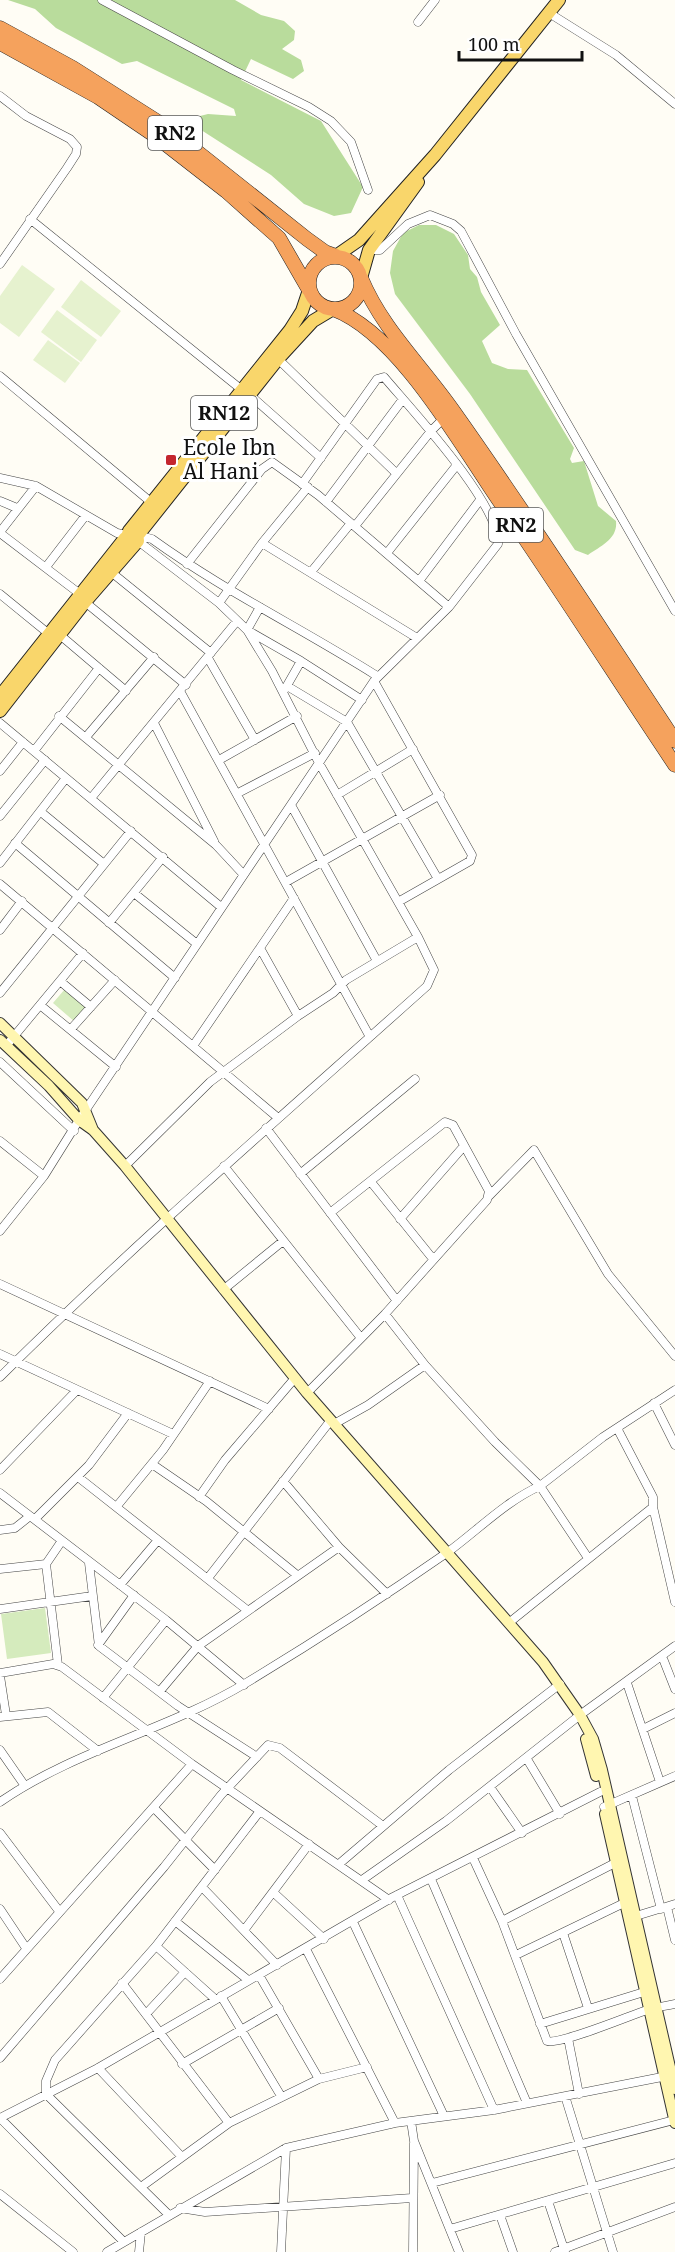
<svg xmlns="http://www.w3.org/2000/svg" width="675" height="2252" font-family="'Noto Serif',serif">
  <style>
    .green { fill: #d5ebbd }
    .forest { fill: #b9dc9c }
    .pitch { fill: #e6f2cf }
    .lines { fill: none; stroke-linecap: round; stroke-linejoin: round }
    .street-casing { stroke: #444; stroke-width: 9 }
    .secondary-casing { stroke: #333; stroke-width: 12 }
    .primary-casing { stroke: #222; stroke-width: 14 }
    .highway-casing { stroke: #222; stroke-width: 15 }
    .street { stroke: #fff; stroke-width: 8 }
    .secondary { stroke: #fff6b0; stroke-width: 10 }
    .primary { stroke: #f9d66b; stroke-width: 12 }
    .highway { stroke: #f5a25d; stroke-width: 14 }
    .poi-dot { fill: #c4262e; stroke: #fff; stroke-width: 2 }
    .labels { text-anchor: middle; stroke-width: 6; stroke-linejoin: round; paint-order: stroke }
    .shield { fill: #fff; stroke: #585858; stroke-width: 1.5 }
    .shield-label { font-size: 20px; font-weight: bold; fill: #111 }
    .poi-label { font-size: 21px; fill: #111; stroke: #fff; text-anchor: start }
  </style>
  <rect width="100%" height="100%" fill="#fffdf5"/>
  <path class="green" d="M65,989L87,1007L75,1022L53,1003Z
    M45,1608L51,1653L7,1659L1,1614Z"/>
  <path class="forest" d="M8,0H235L261,15L284,21L295,31L294,40L282,49L301,60L304,71L293,79L251,59L241,80L321,121L363,187L351,213L334,216L304,204L271,175L198,128L200,116L208,114L236,116L234,109L137,61L122,64L56,28L35,9Z
    M419,225H436L454,234L468,255L470,269L477,277L481,292L500,325L482,341L492,363L508,369L527,370L574,448L570,459L572,463L584,461L598,506L616,521C618,539 601,546 588,555L575,550L470,394L395,294L390,273L393,251L403,233Z"/>
  <path class="pitch" d="M22,265L55,289L19,337L0,323V296Z
    M81,280L121,311L101,337L61,307Z
    M57,310L97,340L81,362L41,332Z
    M48,340L80,363L65,383L33,360Z"/>
  <g class="lines">
    <g class="street-casing">
      <path id="street" d="M102,0L233,70L309,107L331,121L351,142L368,190
        M549,13L616,55L675,104
        M418,22L435,0
        M0,96L26,116L70,139L77,147L76,154L67,168L0,264
        M30,219L242,390
        M369,250H380L408,224L430,215L453,224L461,231L516,334L675,611
        M278,359L396,473
        M0,376L152,503
        M251,396L321,458
        M0,478L36,486L117,533L126,535
        M0,501L17,508
        M326,502L403,399
        M355,526L431,431L446,416
        M0,532L36,486
        M0,533L80,594
        M140,536L152,539C224,591 303,629 377,676
        M138,541L219,603
        M262,543L417,638
        M387,553L456,466
        M187,564L262,469L272,462L318,495L449,607
        M46,567L86,515
        M111,572L211,653
        M311,572L351,523
        M419,581L480,500
        M0,594L49,634
        M85,602L186,685
        M260,607L247,630L301,661
        M60,635L126,691
        M208,658L255,740
        M374,681L472,855L470,861L398,902
        M287,686L347,722L438,879
        M285,689L301,661L362,700
        M180,691L370,1037
        M59,716L216,845L243,874
        M0,723L221,907
        M154,723L214,841
        M86,737L154,657
        M34,751L99,668
        M219,760L297,716
        M0,771L23,742
        M238,793L315,753
        M337,795L413,749
        M92,797L237,621
        M291,805L377,961
        M41,812L104,864
        M0,816L45,760
        M15,843L175,978
        M0,863L66,778
        M286,882L440,795
        M0,884L277,1117
        M134,893L197,944
        M109,923L163,857
        M0,930L22,901
        M260,948L298,1016
        M60,981L91,1007
        M0,993L131,831
        M40,1005L116,1067
        M71,1029L115,980
        M6,1046L83,953
        M193,1046L294,898
        M0,1062L74,1131
        M266,1128L397,1301
        M0,1141L44,1176
        M125,1166L210,1082L298,1016L333,993L346,980L418,937L319,763L272,671L247,630L219,603L262,543L308,487
        M224,1166L361,1338
        M300,1174L415,1079
        M371,1182L433,1259
        M489,1196L534,1150L608,1274L675,1356
        M400,1219L464,1146
        M0,1231L44,1176L79,1120L374,681L449,607L498,544C500,504 410,408 384,377L377,379L302,484
        M0,1284L269,1409
        M223,1290L283,1241
        M385,1314L425,1365
        M0,1354L173,1434
        M0,1377C137,1241 283,1115 427,986L434,970L418,937
        M307,1393L385,1314L487,1200L489,1191L453,1125L445,1122L330,1213
        M654,1403L675,1445
        M617,1428L653,1497V1507L675,1602
        M152,1464L206,1501L297,1575
        M0,1470L77,1390
        M78,1477L247,1610
        M283,1481L339,1547
        M0,1493L166,1620L244,1685
        M199,1497L225,1460L295,1378
        M117,1506L163,1450L210,1381
        M35,1519L89,1465L128,1413
        M0,1530L15,1528L30,1516
        M588,1558L540,1486L603,1437L675,1390
        M89,1563L99,1646L178,1706L257,1757
        M0,1569L46,1564
        M208,1578L331,1420
        M120,1585L158,1540
        M0,1609L92,1596
        M510,1622L653,1507
        M98,1645L134,1595
        M662,1656L675,1689
        M58,1665L46,1564L61,1542
        M0,1673L53,1664L62,1667L192,1764L389,1900
        M0,1676L6,1715
        M627,1683L660,1782
        M160,1691L198,1646L339,1547L387,1594
        M103,1698L166,1620
        M0,1717L48,1712L98,1751
        M643,1729L675,1713
        M0,1750L25,1786
        M527,1759L560,1814
        M490,1787L522,1833
        M632,1796L661,1909
        M0,1802C75,1750 168,1730 246,1683C314,1642 382,1598 448,1552C478,1530 506,1501 540,1486L495,1442L425,1365L368,1405L334,1424
        M604,1807L675,1776
        M155,1809L215,1870
        M0,1833L59,1911
        M473,1858L502,1921L547,2041C560,2045 629,2016 647,2010C656,2007 665,2006 675,2004
        M339,1864L449,1770L560,1684
        M431,1879L527,2103
        M362,1880L446,1821L580,1715L675,1646
        M202,1887L277,1965
        M274,1893L324,1939
        M397,1895L494,2110
        M667,1907L675,1940
        M0,1909L26,1948
        M636,1916L675,1904
        M175,1921L248,1980
        M502,1921L615,1863
        M353,1922L444,2116
        M245,1929L309,1844
        M563,1933L588,2008
        M156,1946L215,1999
        M306,1949L395,2123
        M516,1955L624,1903
        M0,1979L192,1764
        M122,1983L229,2123
        M221,1996L281,2096
        M146,2014L185,1972
        M540,2024L644,1992
        M568,2038L579,2094
        M0,2058L164,1867L221,1795L268,1745L280,1748L383,1826
        M182,2064L279,2008
        M98,2068L182,2157
        M319,2079L367,2067
        M565,2096L613,2252
        M0,2118L98,2068L393,1897L600,1792
        M0,2118L124,2242
        M411,2121L414,2141L459,2252
        M432,2183L674,2120
        M141,2187L229,2123L319,2079L259,1975
        M0,2194L73,2252
        M548,2201L565,2252
        M180,2208L205,2212L412,2198
        M169,2215L46,2094V2081L55,2060L156,1946L260,1811
        M500,2215L513,2252
        M450,2229L675,2163
        M107,2252L286,2148L395,2123L494,2110L667,2076
        M139,2252L141,2232
        M281,2252L286,2148
        M413,2252L414,2143
        M555,2252L675,2207"/>
    </g>
    <g class="secondary-casing">
      <path id="secondary" d="M0,1023L82,1103L93,1130
        M0,1040L49,1086L79,1120L93,1130L125,1166L307,1393L543,1662L580,1715L593,1739L602,1770L675,2089
        M586,1739L596,1776
        M605,1814L675,2123"/>
    </g>
    <g class="primary-casing">
      <path id="primary" d="M336,256L359,240L435,155L559,0
        M361,278L369,250L418,182
        M129,531L290,330L302,311L309,290
        M139,534L278,359L313,321L333,309
        M0,696L125,538
        M0,711L85,602L138,541L137,531H129L126,540L136,543"/>
    </g>
    <g class="highway-casing">
      <path id="highway" d="M0,28L73,68L166,127L307,239L325,252L336,256
        M0,43L98,97L154,135L226,191L279,238L309,290
        M309 283a26 26 0 1 1 52 0a26 26 0 1 1-52 0Z
        M361,278C382,329 423,367 454,412C530,519 602,631 675,741
        M333,309C398,333 459,442 498,499C559,587 616,677 675,765"/>
    </g>
    <use href="#street" class="street"/>
    <use href="#secondary" class="secondary"/>
    <use href="#primary" class="primary"/>
    <use href="#highway" class="highway"/>
  </g>
  <rect class="poi-dot" x="165" y="454" width="12" height="12" rx="3"/>
  <g class="labels">
    <g class="shield">
      <rect x="148" y="116" width="54" height="34" rx="4.5"/>
      <rect x="191" y="396" width="66" height="34" rx="4.5"/>
      <rect x="489" y="508" width="54" height="34" rx="4.5"/>
    </g>
    <g class="shield-label">
      <text x="175" y="140">RN2</text>
      <text x="224" y="420">RN12</text>
      <text x="516" y="532">RN2</text>
    </g>
    <g class="poi-label">
      <text x="183" y="455">Ecole Ibn<tspan x="183" dy="24">Al Hani</tspan></text>
    </g>
  </g>
  <path d="M459 51v9h123v-9" fill="none" stroke="#111111" stroke-width="3"/>
  <text x="468" y="51" font-size="18" fill="#111111" stroke="#ffffff" stroke-width="4.5" paint-order="stroke">100 m</text>
</svg>
